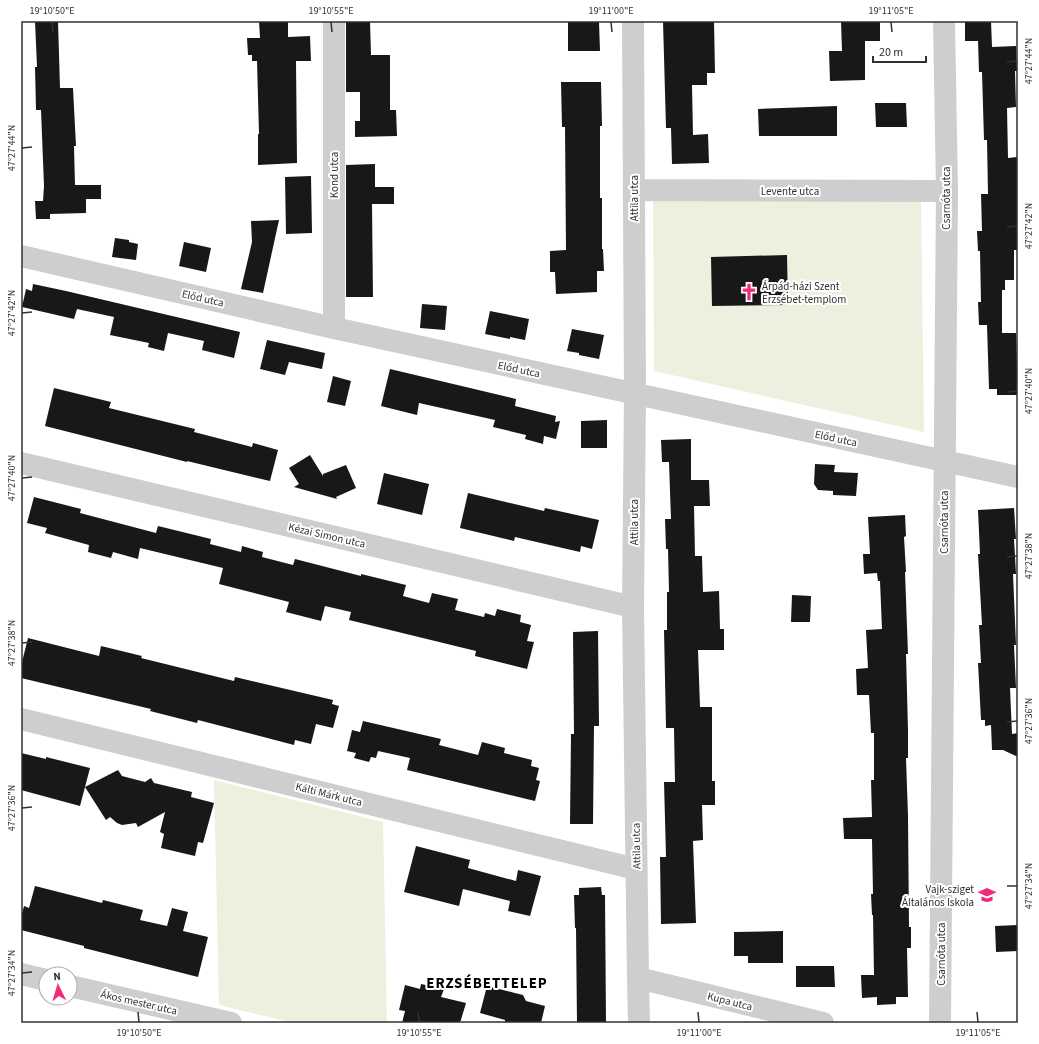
<svg xmlns="http://www.w3.org/2000/svg" width="1039" height="1044" font-family="'Source Sans 3',sans-serif">
  <style>
    .green { fill: #edefdf }
    .building { fill: #181818 }
    .lines { fill: none; stroke-linecap: round; stroke-linejoin: round }
    .minor { stroke: #cecece; stroke-width: 22 }
    .ticks { fill: none; stroke: #313131; stroke-width: 1.5 }
    .labels { text-anchor: middle; stroke-width: 4; stroke-linejoin: round; paint-order: stroke }
    .street-label { font-size: 11px; fill: #313131; stroke: #fff }
    .poi-label { font-size: 11px; fill: #313131; stroke: #fff; text-anchor: start }
    .district-label { font-size: 15px; font-weight: bold; letter-spacing: 1px; fill: #000; stroke: #fff }
    .neatline { fill: none; stroke: #313131; stroke-width: 1.5 }
    .ticks-label { font-size: 10px; text-anchor: middle; fill: #313131 }
  </style>
  <rect width="100%" height="100%" fill="#fff"/>
  <path class="green" d="M653,194L921,199L924,432L654,371Z
    M214,780L383,822L387,1023H293L219,1005Z"/>
  <path class="building" d="M35,21H58L60,88H73L76,146H74L75,185H101V199H86V213L50,214V219H36L35,201H43L44,186L41,110H36L35,67H37Z
    M259,21H288V37L310,36L311,61H296L297,163L258,165V134H259L257,61H252V55H248L247,38H260Z
    M346,21H370L371,55H390V110H396L397,136L355,137V121H360V92H346Z
    M663,21H714L715,73H707V85H692L693,135L708,134L709,163L672,164L671,128H666Z
    M841,21H880V41H865V80L830,81L829,51H842Z
    M965,21H991L992,47L1016,46L1017,71H1015L1016,107L1007,108L1008,158L1017,157L1018,250H1014V280H1005V290H1002V333H1016L1018,395H997V389H989L987,325H979L978,302H981L980,251H978L977,231H982L981,194H988L987,140H984L982,72H979L978,41H965Z
    M568,22H599L600,51H568Z
    M561,82H601L602,126H600V198H602V249H603L604,271H597V292L556,294L555,272H550V251L566,250L565,127H562Z
    M875,103H906L907,127H876Z
    M837,106V136H759L758,109Z
    M375,164V187H394V204H372L373,297H346V165Z
    M311,176L312,233L286,234L285,177Z
    M279,220L263,293L241,289L252,242L251,221Z
    M115,238L129,240V242L138,244L136,260L112,257Z
    M184,242L211,248L206,272L179,266Z
    M787,255L788,305L712,306L711,257Z
    M33,284L66,291L240,332L234,358L202,350L204,341L168,333L164,351L148,347L149,343L110,335L114,317L77,309L74,319L22,307L26,289L32,291Z
    M422,304L447,306L445,330L420,328Z
    M490,311L529,319L525,340L510,337V339L485,334Z
    M572,329L604,335L599,359L579,355V353L567,351Z
    M267,340L325,353L322,369L289,362L285,375L260,369Z
    M390,369L516,399L515,406L556,416L555,422L560,421L556,439L544,436L543,444L525,439L526,435L493,427L495,420L419,403L417,415L381,406Z
    M333,376L351,381L345,406L327,402Z
    M54,388L111,402L109,408L195,429L194,432L252,447L253,443L278,450L270,481L187,461V462L45,426Z
    M607,420V448H581V421Z
    M691,439V480H709L710,506H694L695,556H702L703,592L719,591L720,629H724V650H698L700,707H712V781H715V805H702L703,840L693,841L696,923L661,924L660,857H666L664,782H675L674,728H666L664,630H667V592H669L668,549H666L665,519H671L669,462H662L661,440Z
    M310,455L323,476V474L346,465L356,488L336,497L337,499L294,487L299,484L289,468Z
    M815,464L835,465L834,472L858,473L856,496L833,495V491L818,490L814,484Z
    M384,473L429,484L422,515L377,504Z
    M468,493L544,511L545,508L599,520L592,549L581,546L580,552L515,537L514,541L460,528Z
    M34,497L81,509L80,513L156,533L158,526L211,539L210,544L241,552L242,546L263,552L262,557L293,565L295,559L361,576V574L406,585L403,596L429,603L432,593L458,599L455,610L484,617L485,613L495,616L497,609L521,615L520,622L531,625L527,641L534,642L527,669L475,656L476,651L349,620L351,612L325,606L321,621L286,612L289,602L219,584L223,568L140,548L138,559L113,552L111,558L88,552L89,545L45,533L47,528L27,523Z
    M1014,508L1016,539H1014L1016,574H1013L1016,645H1014L1016,688H1010L1012,734L1018,733V757L1003,750H992L991,725L985,726V720H981L978,663H981L979,625H982L978,554H980L978,510Z
    M905,515L906,536L904,537L906,572H905L908,654H906L908,731V758H906L908,816L909,927H911V948H907L908,997H896V1004L877,1005V997L862,998L861,975H874L873,915H872L871,894H873L872,839H844L843,818L872,817L871,780H874V733H871L869,695H857L856,669L868,668L866,630L882,629L880,581H878L877,573L864,574L863,554H870L868,517Z
    M792,595L811,596L810,622H791Z
    M598,631L599,726H594L593,824H570L571,734H574L573,632Z
    M28,638L99,656L101,646L142,656L141,658L234,681L235,677L333,700L332,704L339,706L333,728L316,724L311,744L295,740L294,745L198,720L197,723L150,711L151,709L21,678V666Z
    M363,721L441,739L439,745L478,755L482,742L505,748L504,753L532,760L531,766L539,768L536,780L540,781L535,801L407,770L410,758L378,751L376,758L371,757L369,762L354,758L356,753L347,751L352,730L360,732Z
    M21,753L46,759V757L90,768L85,787L118,770L122,776L145,782L151,778L154,783L192,792L191,797L214,803L203,843L198,842L195,856L161,848L164,834L160,832L165,812L138,827L136,823L122,825L117,823L110,817L106,820L85,787L80,806L21,790Z
    M416,846L470,860L468,868L516,881L518,870L541,876L530,916L508,911L510,901L463,889L459,906L404,892Z
    M35,886L102,903L103,900L143,910L140,920L167,926L172,908L188,912L183,931L208,937L198,977L84,948V946L21,930V918L24,906L29,908Z
    M601,887L602,895H605L606,1023H577L576,928H575L574,895H579V888Z
    M1018,925V951L996,952L995,926Z
    M783,931V963H748V956H734V932Z
    M796,966H834L835,987H796Z
    M421,984L444,989L441,997L466,1003L460,1023H402L405,1011L399,1010L405,985L420,989Z
    M487,986L523,995L526,1001L545,1006L541,1023H505V1020L480,1013Z"/>
  <g class="lines">
    <path class="minor" d="M633,21L635,394L633,607L638,978L639,1023
      M634,190L947,191
      M21,256L334,328L1018,477
      M334,328V21
      M21,463L633,607
      M21,719L636,869
      M21,974L46,980
      M638,978L823,1023
      M70,986L231,1023
      M940,1023L947,191L944,21"/>
  </g>
  <path class="ticks" d="M52,22L53,32M331,22L332,32M611,22L612,32M891,22L892,32M1007,62L1017,61M22,148L32,147M1007,227L1017,226M22,313L32,312M1007,392L1017,391M22,478L32,477M1007,557L1017,556M22,643L32,642M1007,722L1017,721M22,808L32,807M1007,886H1017M22,973L32,972M138,1012L139,1022M418,1012L419,1022M698,1012L699,1022M977,1012L978,1022"/>
  <defs>
    <g id="church-bare" transform="scale(1.38)"><path d="M-1.2-6h2.4v3.5h3.3v2.4h-3.3V6h-2.4V-.1h-3.3v-2.4h3.3Z" fill="#f12a7b" stroke="#fff" stroke-width="2.5" paint-order="stroke"/></g>
    <g id="school-bare" transform="scale(1.38)"><path d="M0-5L7-2L0 1L-7-2ZM-4 1L0 2.5L4 1V4Q0 6-4 4Z" fill="#f12a7b" stroke="#fff" stroke-width="2.5" paint-order="stroke"/></g>
  </defs>
  <g fill-rule="evenodd">
    <use href="#church-bare" x="749" y="292"/>
    <use href="#school-bare" x="987" y="895"/>
  </g>
  <g class="labels">
    <g class="street-label">
      <text transform="translate(334 175) rotate(-90)" y="4">Kond utca</text>
      <text x="790" y="195">Levente utca</text>
      <text transform="translate(634 198) rotate(-90)" y="4">Attila utca</text>
      <text transform="translate(946 198) rotate(-90)" y="4">Csarnóta utca</text>
      <text transform="translate(203 298) rotate(13)" y="4">Előd utca</text>
      <text transform="translate(519 369) rotate(12)" y="4">Előd utca</text>
      <text transform="translate(836 438) rotate(12)" y="4">Előd utca</text>
      <text transform="translate(634 522) rotate(-90)" y="4">Attila utca</text>
      <text transform="translate(944 522) rotate(-90)" y="4">Csarnóta utca</text>
      <text transform="translate(327 535) rotate(13)" y="4">Kézai Simon utca</text>
      <text transform="translate(329 794) rotate(14)" y="4">Kálti Márk utca</text>
      <text transform="translate(636 846) rotate(-91)" y="4">Attila utca</text>
      <text transform="translate(941 954) rotate(-90)" y="4">Csarnóta utca</text>
      <text transform="translate(730 1001) rotate(14)" y="4">Kupa utca</text>
      <text transform="translate(139 1002) rotate(13)" y="4">Ákos mester utca</text>
    </g>
    <g class="poi-label">
      <text x="762" y="290">Árpád-házi Szent<tspan x="762" dy="13">Erzsébet-templom</tspan></text>
      <text x="974" y="893" text-anchor="end">Vajk-sziget<tspan x="974" dy="13">Általános Iskola</tspan></text>
    </g>
    <g class="district-label">
      <text x="487" y="988">ERZSÉBETTELEP</text>
    </g>
  </g>
  <rect width="1039" height="1044" fill="none" stroke="#ffffff" stroke-width="44"/>
  <g transform="translate(58 986) rotate(355)"><circle r="19" fill="#ffffff" stroke="#adadad"/>
  <path d="M0-3L7 15L0 10L-7 15Z" fill="#f12a7b"/>
  <text y="-6" font-size="11" font-weight="bold" text-anchor="middle" fill="#313131">N</text>
  </g>
  <path d="M873 56v6h53v-6" fill="none" stroke="#313131" stroke-width="2"/>
  <text x="879" y="56" font-size="12" fill="#313131" stroke="#ffffff" stroke-width="3" paint-order="stroke">20 m</text>
  <rect x="22" y="22" width="995" height="1000" class="neatline"/>
  <g class="ticks-label">
    <text x="52" y="14">19°10'50"E</text>
    <text x="331" y="14">19°10'55"E</text>
    <text x="611" y="14">19°11'00"E</text>
    <text x="891" y="14">19°11'05"E</text>
    <text transform="translate(1028 61) rotate(-90)" y="4">47°27'44"N</text>
    <text transform="translate(11 148) rotate(-90)" y="4">47°27'44"N</text>
    <text transform="translate(1028 226) rotate(-90)" y="4">47°27'42"N</text>
    <text transform="translate(11 313) rotate(-90)" y="4">47°27'42"N</text>
    <text transform="translate(1028 391) rotate(-90)" y="4">47°27'40"N</text>
    <text transform="translate(11 478) rotate(-90)" y="4">47°27'40"N</text>
    <text transform="translate(1028 556) rotate(-90)" y="4">47°27'38"N</text>
    <text transform="translate(11 643) rotate(-90)" y="4">47°27'38"N</text>
    <text transform="translate(1028 721) rotate(-90)" y="4">47°27'36"N</text>
    <text transform="translate(11 808) rotate(-90)" y="4">47°27'36"N</text>
    <text transform="translate(1028 886) rotate(-90)" y="4">47°27'34"N</text>
    <text transform="translate(11 973) rotate(-90)" y="4">47°27'34"N</text>
    <text x="139" y="1036">19°10'50"E</text>
    <text x="419" y="1036">19°10'55"E</text>
    <text x="699" y="1036">19°11'00"E</text>
    <text x="978" y="1036">19°11'05"E</text>
  </g>
</svg>
